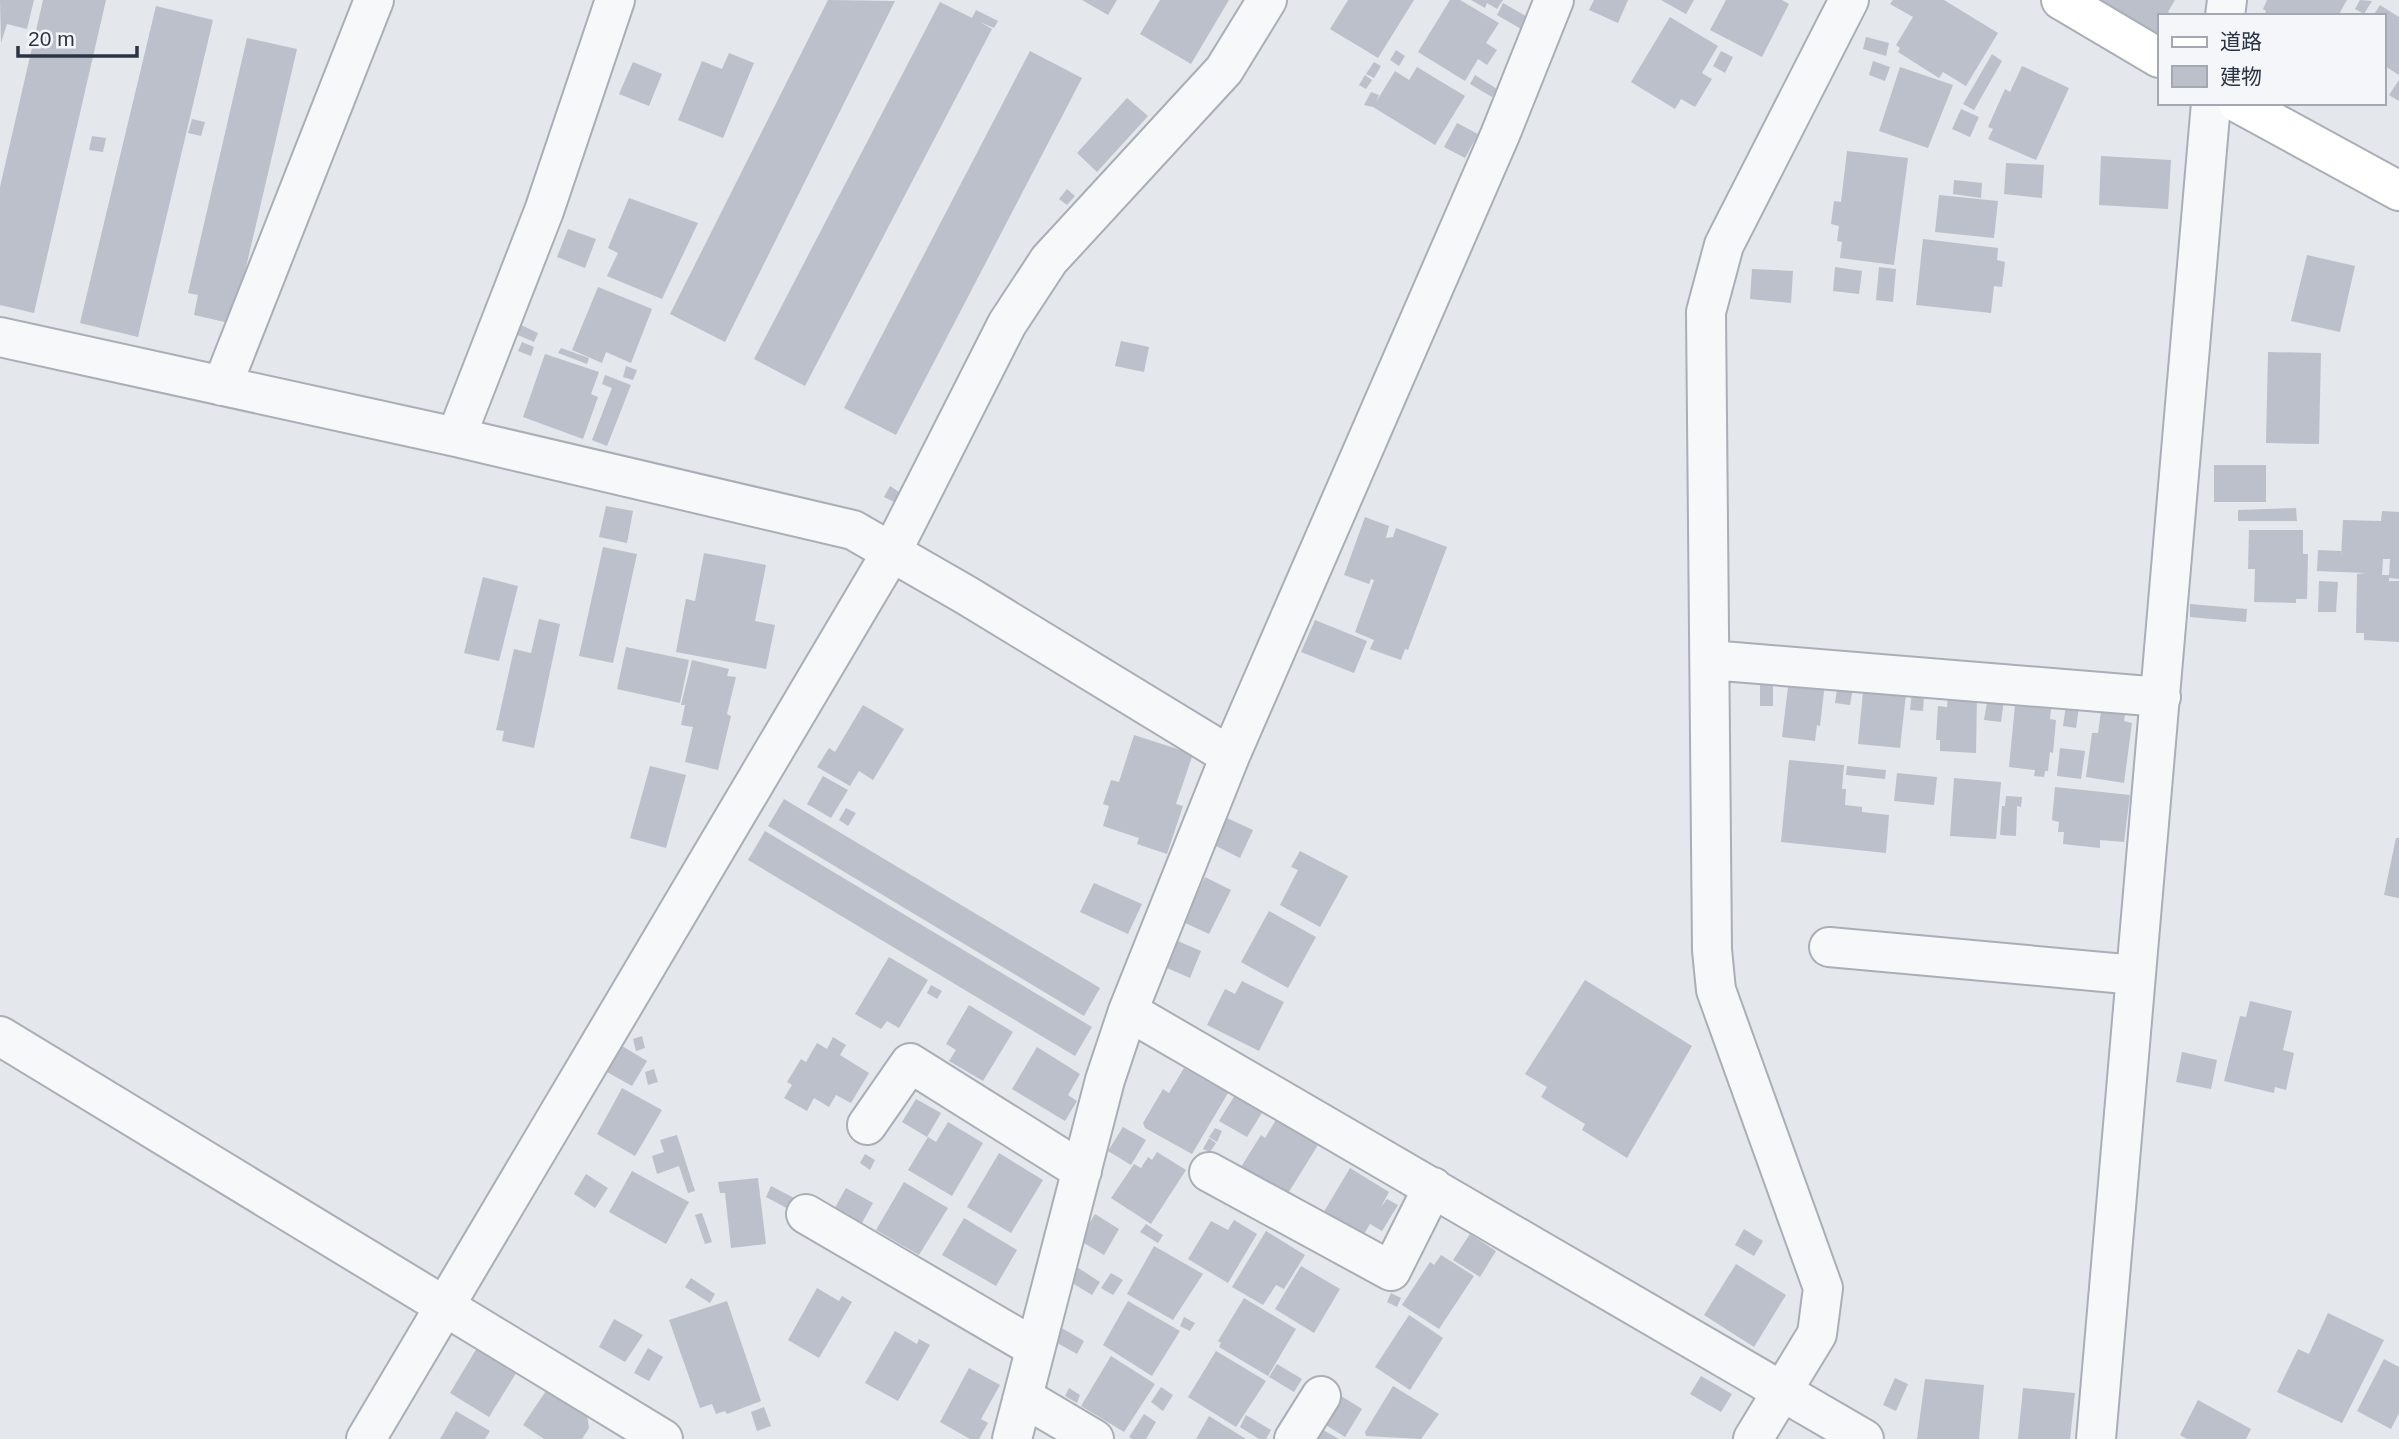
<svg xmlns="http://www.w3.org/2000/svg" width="2399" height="1439" font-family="Arial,'Noto Sans JP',sans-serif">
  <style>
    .building { fill: #bbc0ca; fill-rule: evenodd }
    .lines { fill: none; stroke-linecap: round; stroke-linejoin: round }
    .street-casing { stroke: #a9aeb7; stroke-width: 42 }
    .secondary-casing { stroke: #a9aeb7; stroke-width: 42 }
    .street { stroke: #f7f8fa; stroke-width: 38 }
    .secondary { stroke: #fff; stroke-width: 38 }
  </style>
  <rect width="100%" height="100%" fill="#e4e7ec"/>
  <path class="building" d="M0,0H34L27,29L7,24L1,43Z
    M43,0H106L34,313L0,305V187Z
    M828,0L895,1L725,342L670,314Z
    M1082,0H1117L1108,15Z
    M1160,0H1229L1191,64L1140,34Z
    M1348,0H1414L1378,58L1330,29Z
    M1450,0H1460L1499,23L1486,43L1497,50L1487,65L1478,59L1465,81L1418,52Z
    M1471,0H1503L1497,9L1487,3L1485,8Z
    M1594,0H1628L1618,23L1589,10Z
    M1661,0H1694L1686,14Z
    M1726,0H1782L1789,4L1762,57L1710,30Z
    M1893,0H1944L1998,33L1966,86L1943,72L1939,78L1898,52L1900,48L1896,45L1913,17L1890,4Z
    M2094,0H2175L2168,12L2174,16H2159V37Z
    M2267,0H2347L2338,16H2264L2266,11L2263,9Z
    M2360,0L2372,1L2364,14L2355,9Z
    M940,2L972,18L976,10L998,21L994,28L980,22L992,29L805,386L754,359Z
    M1503,3L1528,17L1521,29L1497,15Z
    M2380,5L2399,17V75L2383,65V16H2373Z
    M156,6L213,20L138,337L80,323Z
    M1670,17L1718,46L1702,73L1712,79L1695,107L1681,99L1675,109L1631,82Z
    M1866,37L1889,43L1886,56L1863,49Z
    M247,38L297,49L237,306L229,323L194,315L198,295L188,293Z
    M1396,50L1405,56L1399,66L1390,60Z
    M1030,51L1082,78L896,435L844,408Z
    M1721,51L1733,57L1725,73L1713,66Z
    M729,53L754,63L723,138L678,120L702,61L722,69Z
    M1992,54L2002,61L1974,110L1963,104Z
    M1873,61L1890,67L1885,81L1869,75Z
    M633,62L662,74L649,106L619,94Z
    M1374,62L1381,66L1374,78L1366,74Z
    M2022,66L2069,88L2036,160L1988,139L1993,129L1988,127L2005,89L2010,92Z
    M1417,67L1465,96L1435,145L1373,107L1364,105L1371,92L1379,95L1376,102L1395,71L1409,80Z
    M1900,67L1953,85L1928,148L1879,131Z
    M1365,75L1372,80L1366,89L1359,85Z
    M1475,75L1497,89L1492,97L1470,84Z
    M2399,80V101L2389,95Z
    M1127,98L1148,116L1097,172L1077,153Z
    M1961,109L1979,117L1970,137L1952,129Z
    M192,119L205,122L201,136L188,133Z
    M1457,123L1478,134L1465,158L1444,147Z
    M92,136L106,138L103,152L89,150Z
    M1847,151L1908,158L1894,265L1840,258L1842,242L1837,241L1839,226L1831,224L1834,201L1841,202Z
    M2101,156L2171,160L2168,209L2099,205Z
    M2006,163L2044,165L2042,198L2004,194Z
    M1954,180L1982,183L1981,198L1953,194Z
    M1067,189L1075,196L1067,205L1059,199Z
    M1939,195L1998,201L1994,238L1935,232Z
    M629,198L698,223L662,299L607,276L618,253L608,248Z
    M568,229L596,239L585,268L557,257Z
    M1923,239L1998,248L1997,260L2005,262L2002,287L1994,286L1991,313L1916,305Z
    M2307,255L2355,266L2340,332L2291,321Z
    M1835,267L1862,271L1859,294L1833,291Z
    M1879,267L1896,269L1893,302L1876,300Z
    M1752,269L1793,271L1791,303L1750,299Z
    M598,287L652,309L631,363L606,352L602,363L572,350Z
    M517,323L538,333L534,342L513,333Z
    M1121,341L1149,347L1144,372L1115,366Z
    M522,342L534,347L531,356L518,351Z
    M561,348L589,358L587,364L558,353Z
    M2268,352L2321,353L2319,444L2266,443Z
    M545,354L599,372L591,394L598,397L583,439L523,417Z
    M626,366L637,370L633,380L623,377Z
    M605,375L631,385L607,446L592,440L612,388L602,384Z
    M2214,465H2266V502H2214Z
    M890,486L899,492L894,502L884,497Z
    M606,506L633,511L627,543L599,537Z
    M2296,508L2297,521H2238V510Z
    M2382,511L2399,512V579L2389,578V581H2399V642L2364,640V633H2356L2357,574L2365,573L2317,571L2318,550L2341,551V557L2343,520L2381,521ZM2383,559H2390L2389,575H2382Z
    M1365,517L1389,526L1386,538L1393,537L1396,528L1447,547L1408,650L1405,649L1401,660L1370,649L1374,640L1355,632L1374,580L1371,579L1369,584L1344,575Z
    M2249,530H2303V554H2308L2307,599H2296V603L2254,602L2255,569H2248Z
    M603,547L637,554L613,663L579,656Z
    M704,553L766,565L755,621L775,625L766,669L676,652L686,599L695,601Z
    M483,577L518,586L499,661L464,653Z
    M2319,581L2338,582L2336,612H2318Z
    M2190,604L2247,609L2246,622L2190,617Z
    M539,619L560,624L534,748L502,741L504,731L496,730L514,649L531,653Z
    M1315,620L1367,641L1354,673L1301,652Z
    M626,647L689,660L680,703L617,689Z
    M692,660L729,669L727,676L736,677L727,714L731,716L718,770L685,762L693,727L681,725L685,705H681Z
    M1839,674L1855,676L1850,705L1835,703Z
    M1760,676L1773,677V706H1760Z
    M1789,679L1825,683L1820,726L1817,725L1815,741L1782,737Z
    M1864,681L1907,685L1900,748L1858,744Z
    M1913,682L1925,683L1923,711L1910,710Z
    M1989,690L2005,693L2001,722L1984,720Z
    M1948,693L1977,695L1976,753L1940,751V740H1936L1938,706L1947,707Z
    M2067,698L2080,700L2076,728L2063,726Z
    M863,705L904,729L873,780L859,771L850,786L817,767L829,748L835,752Z
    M2015,705L2051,709L2050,719L2056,720L2053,753L2050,752L2048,771H2045L2044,777L2034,776L2035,770L2009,767Z
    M2101,711L2125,714L2124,721L2132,723L2124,783L2086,777L2092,733H2098Z
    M1134,735L1193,754L1176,804L1183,806L1167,854L1137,844L1139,838L1103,826L1109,806L1103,804L1111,780L1119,782Z
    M2060,748L2085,751L2081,779L2057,776Z
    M1789,760L1844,765L1842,789H1846L1845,805L1862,807V812L1889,815L1886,853L1781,842Z
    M650,766L686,775L666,848L630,838Z
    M1847,766L1886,770L1885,779L1846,775Z
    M1897,773L1937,777L1934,805L1894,801Z
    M823,776L848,790L831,818L807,804Z
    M1954,778L2001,782L1996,839L1950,836Z
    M2055,787L2130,795L2124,842L2100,840V848L2063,844L2064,832H2058L2059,822L2052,820Z
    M2006,796L2022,797L2021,807L2017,806L2016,836L2000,835L2002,806H2005Z
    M784,799L1100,988L1084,1016L768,826Z
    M846,808L856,813L848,826L839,820Z
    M1227,818L1253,830L1240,858L1214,845Z
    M765,831L1092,1027L1075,1056L748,860Z
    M2396,838H2399V898L2384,895Z
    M1300,851L1348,876L1320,927L1280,905L1298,870L1291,867Z
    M1205,877L1231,890L1209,934L1183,922Z
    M1094,883L1142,904L1128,934L1080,912Z
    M1269,911L1316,937L1288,988L1241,962Z
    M1178,941L1201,951L1190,978L1167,968Z
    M889,957L928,980L899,1028L887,1021L881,1029L855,1014Z
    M1585,980L1692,1046L1627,1158L1582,1130L1585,1124L1541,1097L1547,1087L1525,1074Z
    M1242,981L1284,1002L1259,1051L1207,1025L1225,989L1235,994Z
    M931,985L942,991L937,999L927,993Z
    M2250,1001L2292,1011L2283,1050L2294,1053L2286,1090L2275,1087L2274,1093L2224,1081L2240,1016L2246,1017Z
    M969,1005L1013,1032L983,1081L949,1061L956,1050L946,1044Z
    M642,1036L645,1048L636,1051L633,1039Z
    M833,1037L846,1045L840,1055L869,1073L851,1103L836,1095L829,1107L814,1098L807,1111L784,1098L792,1085L787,1082L801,1059L806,1062L817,1043L827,1049Z
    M622,1046L647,1061L632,1086L607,1072Z
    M1037,1047L1080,1074L1068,1095L1077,1101L1065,1121L1012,1089Z
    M2182,1052L2217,1060L2211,1089L2176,1082Z
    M1184,1068L1228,1093L1192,1154L1145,1128L1143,1123L1163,1089L1169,1093Z
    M654,1069L658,1082L648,1085L645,1072Z
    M622,1088L662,1110L635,1156L597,1134Z
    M1235,1095L1263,1111L1247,1137L1219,1121Z
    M916,1099L941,1113L927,1137L902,1122Z
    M1276,1120L1318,1145L1287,1195L1241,1167L1261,1135L1265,1138Z
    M948,1122L983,1143L952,1196L908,1170L928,1137L936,1142Z
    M1123,1127L1146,1140L1131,1165L1108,1151Z
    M1215,1128L1222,1131L1217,1142L1209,1137Z
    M677,1135L695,1191L688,1193L679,1166L657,1174L652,1156L664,1152L660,1140Z
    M1209,1138L1216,1143L1210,1152L1203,1149Z
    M1157,1152L1186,1170L1151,1224L1111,1198L1134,1164L1141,1168L1148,1157L1152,1160Z
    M999,1153L1043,1180L1011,1233L967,1207Z
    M865,1154L875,1160L870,1170L860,1163Z
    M1350,1168L1389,1192L1381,1207L1387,1199L1398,1205L1382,1231L1370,1224L1361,1239L1322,1215Z
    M632,1171L689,1202L666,1244L609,1212Z
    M586,1174L608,1188L595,1208L574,1194Z
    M758,1178L766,1244L731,1248L725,1193H720L718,1182Z
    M904,1182L948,1208L919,1255L876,1230Z
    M771,1186L798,1200L792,1211L766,1197Z
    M846,1188L873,1203L858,1230L831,1215Z
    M702,1213L712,1242L705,1244L695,1215Z
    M1095,1214L1119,1229L1104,1255L1079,1240Z
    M964,1218L1017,1250L996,1286L942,1255Z
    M1234,1220L1257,1234L1228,1283L1188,1259L1211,1221L1228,1230Z
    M1146,1224L1163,1235L1158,1243L1140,1232Z
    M1744,1229L1763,1241L1754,1256L1735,1245Z
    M1266,1231L1305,1255L1284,1289L1276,1285L1263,1305L1232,1287Z
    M1470,1234L1496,1251L1480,1277L1453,1260Z
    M1154,1246L1203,1274L1173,1320L1127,1294Z
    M1441,1255L1474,1276L1439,1329L1402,1305L1430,1262L1434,1265Z
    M1736,1264L1786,1295L1754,1347L1704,1315Z
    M1301,1266L1340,1289L1314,1333L1275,1309Z
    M1077,1267L1100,1282L1092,1295L1069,1281Z
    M1111,1273L1123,1280L1113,1295L1101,1288Z
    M691,1278L715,1294L710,1303L685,1287Z
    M817,1288L839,1301L842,1296L852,1302L819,1358L788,1340Z
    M1391,1293L1401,1298L1397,1307L1387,1302Z
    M1244,1298L1296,1329L1268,1376L1219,1347L1221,1343L1218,1341Z
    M727,1301L761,1401L727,1414L725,1411L716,1414L712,1404L700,1408L669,1320Z
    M1128,1301L1180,1331L1152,1376L1103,1345Z
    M2328,1313L2384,1340L2342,1423L2277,1392L2298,1349L2309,1354Z
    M1409,1315L1443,1338L1410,1390L1375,1367Z
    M1184,1317L1195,1323L1190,1331L1180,1326Z
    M614,1319L643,1335L625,1362L599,1347Z
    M1060,1327L1084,1341L1077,1354L1052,1340Z
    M895,1331L917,1344L919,1339L930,1345L898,1401L865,1383Z
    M481,1341L521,1365L489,1417L450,1393Z
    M648,1348L663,1357L649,1381L634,1373Z
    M1216,1351L1266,1381L1236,1427L1188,1397Z
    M1111,1356L1155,1384L1124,1432L1081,1406Z
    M2384,1359L2399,1367V1413L2391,1429L2357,1411Z
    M1277,1364L1302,1379L1294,1392L1269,1377Z
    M969,1368L1000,1385L981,1419L988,1423L979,1439H970L940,1422Z
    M1701,1376L1732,1394L1721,1412L1690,1394Z
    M1895,1378L1908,1384L1896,1411L1883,1405Z
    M1925,1379L1984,1385L1979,1439H1917Z
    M1393,1386L1439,1414L1421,1439L1366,1436L1365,1432Z
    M1161,1387L1173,1395L1163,1411L1151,1402Z
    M548,1388L587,1415L589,1428L582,1439H544L523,1425Z
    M1069,1388L1080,1395L1077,1403L1065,1396Z
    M2023,1388L2075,1393L2070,1439H2018Z
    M1338,1394L1362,1409L1345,1437L1321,1422Z
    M2198,1400L2251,1429L2246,1439H2187L2180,1435Z
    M764,1407L771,1426L757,1431L751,1412Z
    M456,1411L490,1431L485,1439H440Z
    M1144,1414L1156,1422L1146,1439H1132L1129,1437Z
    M1246,1415L1271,1430L1266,1439H1259L1240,1427Z
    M1209,1416L1246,1439H1196Z
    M1318,1427L1339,1439H1311Z"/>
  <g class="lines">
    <g class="street-casing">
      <path id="street" d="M2225,16L2227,0
        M0,337L456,437L853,530L966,595L1230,756
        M222,386L374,0
        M456,437L544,211L615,0
        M1710,660L2161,697
        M1829,947L2136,975
        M1128,1011L1864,1439
        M0,1036L663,1439
        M867,1125L910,1063L1082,1171
        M1209,1172L1391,1271L1433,1187
        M806,1214L1035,1348
        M1023,1397L1094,1439
        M366,1439L891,553L1007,324L1049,260L1224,70L1267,0
        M1012,1439L1105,1080L1128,1011L1230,756L1500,135L1554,0
        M1294,1439L1321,1396
        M1753,1439L1817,1334L1823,1288L1716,990L1712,950L1706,312L1724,245L1849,0
        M2096,1439L2211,103"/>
    </g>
    <g class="secondary-casing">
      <path id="secondary" d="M2061,0L2159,58
        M2238,103L2399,191"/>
    </g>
    <use href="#street" class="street"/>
    <use href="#secondary" class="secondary"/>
  </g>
  <rect x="2158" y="14" width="228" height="91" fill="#f4f6f9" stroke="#a4a8b1" stroke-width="2"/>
  <rect x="2172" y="37" width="35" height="10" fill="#ffffff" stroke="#a4a8b1" stroke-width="2"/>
  <text x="2220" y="49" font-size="21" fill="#2b3445">道路</text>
  <rect x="2172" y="66" width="35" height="21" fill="#bbc0ca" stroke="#a4a8b1" stroke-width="2"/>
  <text x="2220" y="84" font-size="21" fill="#2b3445">建物</text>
  <path d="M18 46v10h119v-10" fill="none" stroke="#2b3445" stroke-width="3.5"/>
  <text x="28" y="46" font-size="21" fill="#2b3445" stroke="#f4f6f9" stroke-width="5" paint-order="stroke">20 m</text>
</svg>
